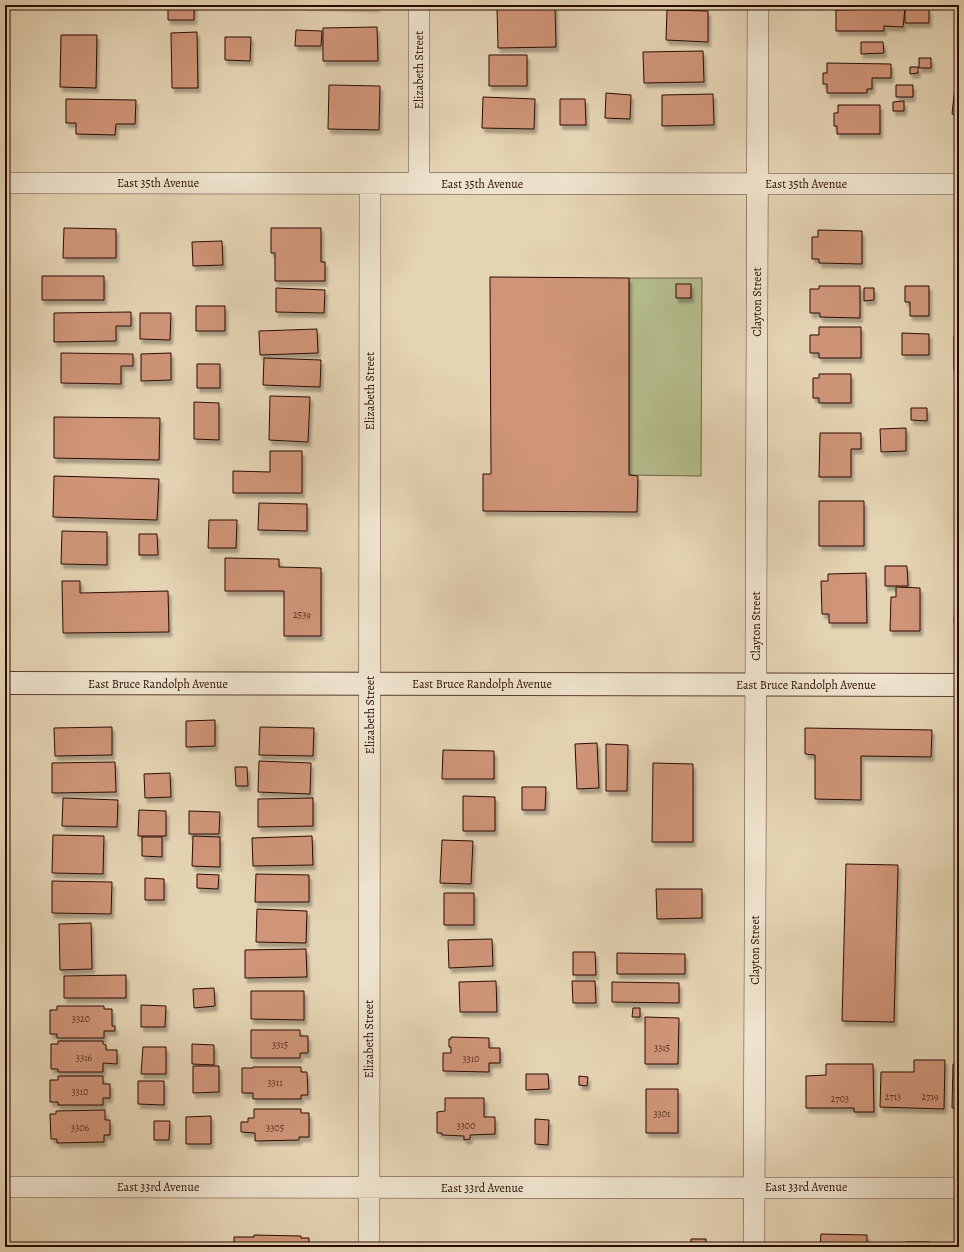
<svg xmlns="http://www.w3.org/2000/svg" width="964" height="1252" font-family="Alegreya,serif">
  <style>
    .green { fill: #b5bd8d; stroke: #706446 }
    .building { fill: #d09579; stroke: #2a0b00; filter: url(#shadow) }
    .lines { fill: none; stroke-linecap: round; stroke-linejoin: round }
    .minor-casing { stroke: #593d2d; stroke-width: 22 }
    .tertiary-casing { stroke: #593d2d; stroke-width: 24 }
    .minor { stroke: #eee3ce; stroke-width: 21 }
    .tertiary { stroke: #eee3ce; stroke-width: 22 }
    .labels { text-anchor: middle; stroke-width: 4; stroke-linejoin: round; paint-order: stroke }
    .number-label { font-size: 10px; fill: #542e1e }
    .street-label { font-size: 12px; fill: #2a0b00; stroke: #eee3ce }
  </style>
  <defs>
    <filter id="shadow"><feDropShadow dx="2.5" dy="4.5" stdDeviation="1" flood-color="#0004"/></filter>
  </defs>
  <rect width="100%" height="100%" fill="#e5d4b4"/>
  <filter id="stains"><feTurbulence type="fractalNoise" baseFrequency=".005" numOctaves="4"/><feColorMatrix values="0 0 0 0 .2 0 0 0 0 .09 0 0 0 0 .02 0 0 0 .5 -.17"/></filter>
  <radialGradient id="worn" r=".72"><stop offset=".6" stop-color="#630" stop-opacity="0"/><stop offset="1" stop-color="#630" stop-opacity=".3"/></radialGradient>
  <path class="green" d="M629,278H702L701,476L629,475Z"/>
  <path class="building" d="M168,5H194V20H168Z
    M305,5H377V7Z
    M555,6L556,47L498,48L497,7Z
    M884,8H905L903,27L884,26V31H836V10L884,9Z
    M905,8H929V23H905Z
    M667,10L708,11V42L666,40Z
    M377,27L378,61H323V28Z
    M296,30L322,31L321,46H295Z
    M197,32L198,88H172L171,33Z
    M61,35H97L96,88L60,87Z
    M225,37H251L250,61L225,60Z
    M861,42H883L884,53L861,54Z
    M703,51L704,82L644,83L643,52Z
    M489,55H527V86H489Z
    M919,58H931V68H919Z
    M827,63L891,64V78H872V89H867V93H827V84H823V73H827Z
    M910,67H918V73L910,74Z
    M329,85L380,86L379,130L328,129Z
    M896,85H913V97H896Z
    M955,87H959V115L952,114Z
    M606,93L631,95L630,119L605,118Z
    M713,94L714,125L662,126V95Z
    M483,97L535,99L534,129L482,128Z
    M66,99L136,100L135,124H116L115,135L76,134V123H66Z
    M560,99H585L586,125H560Z
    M904,101V111H893V102Z
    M838,105H880V134H837V126H834V113H838Z
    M64,228L116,229V258H63Z
    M271,228H321V262H325V281H275V253H271Z
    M818,230L862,231V264L819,263V259H812V237H818Z
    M222,241L223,265L193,266L192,242Z
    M42,276H104V300H42Z
    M490,277L629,278V475L638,476L637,512L483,511V474H491Z
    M676,284H691V298H676Z
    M819,286H860V318L820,317V313H810V289H819Z
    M905,286H929V316H910V302H905Z
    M276,288L325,290L324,313L276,312Z
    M864,288H874V300L864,301Z
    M196,306H225V331H196Z
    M131,312V326H116V341L54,342V313Z
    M140,313H171L170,340L140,339Z
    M819,327H861V358H819V353H810V335H819Z
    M317,329L318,353L260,355L259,331Z
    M902,333L929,334V355H902Z
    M954,336H959V371H954Z
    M61,353L133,354V366H121V384L61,383Z
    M171,353V380L141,381V354Z
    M264,358L321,360L320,387L263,385Z
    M197,364H220V388H197Z
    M819,374H851V403H819V398H813V378H819Z
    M270,396L310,397L308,442L269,440Z
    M194,402L219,403V440L194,439Z
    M911,408H927V421L911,420Z
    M54,417L160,418L159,460L54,458Z
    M906,428V451L881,452L880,429Z
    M820,433H861V449H851V477H819Z
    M956,450H959V468H956Z
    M270,451H302V493H233V471L270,472Z
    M54,476L159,479L157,520L53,517Z
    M819,501H864V546H819Z
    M259,503L307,504V531L258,530Z
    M209,520H237L236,548H208Z
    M62,531L107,532V565L61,564Z
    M139,534H157L158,555H139Z
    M225,558L279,559V567L321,568V636H284V591H225Z
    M885,566H907L908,586H885Z
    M866,573L867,623H829V614H822L821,581H828V574Z
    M62,581H80V593L168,591L169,632L63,633Z
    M896,587L920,588V631H890L891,597H896Z
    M955,601H959V623H954Z
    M215,720V746L186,747V721Z
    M112,727V755L55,756L54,728Z
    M260,727L314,728L313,756L259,755Z
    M805,728L932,730L931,757L861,756V800L815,799V755L805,754Z
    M597,743L599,788L577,789L575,744Z
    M606,744L628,745L627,791H606Z
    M443,750L494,751V779H442Z
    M259,761L311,763L310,794L258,792Z
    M115,762L116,792L52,793V763Z
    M653,763L693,764V842H652Z
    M235,767H247L248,786H236Z
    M170,773L171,797L145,798L144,774Z
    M522,787H546L545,810H522Z
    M463,796L495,797V831H463Z
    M63,798L118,800L117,827L62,826Z
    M313,798V826L258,827V799Z
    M139,810L166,811V836H138Z
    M189,811L220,812L219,834H189Z
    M53,835L104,836L103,874L52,873Z
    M193,836L220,837V867L192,866Z
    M312,836L313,865L253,866L252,838Z
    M142,837H162V857L142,856Z
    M442,840L473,841L471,884L440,883Z
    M846,864L898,865L894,1022L842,1021Z
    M197,874L219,875L218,889L197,888Z
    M256,874L309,875V902H255Z
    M145,878L164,879V900H145Z
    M52,881L112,882L111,914L52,913Z
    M656,889H702V918L657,919Z
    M444,893H474V925H444Z
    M257,909L307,911L306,943L256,942Z
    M91,923L92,969L60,970L59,924Z
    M492,939L493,966L449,968L448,940Z
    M306,949L307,977L245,978V950Z
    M573,952H595L596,975H573Z
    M617,953L685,954V974H617Z
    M126,975V998H64V976Z
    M496,981L497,1012H460L459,982Z
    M572,981H595L596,1003H573Z
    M612,982L679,983V1003L612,1002Z
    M214,988L215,1006L194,1008L193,989Z
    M251,991H304V1020L251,1019Z
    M141,1005L166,1006L165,1027H141Z
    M57,1006H104V1009H112V1026H115V1031H104V1038H57V1034H50V1010H57Z
    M633,1008H640V1017H632Z
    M645,1017L679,1018L678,1064H645Z
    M251,1030H300V1036H308V1053H300V1058H251Z
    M451,1037L489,1038V1048H500V1063H489V1072L443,1071V1053H451V1047H449V1039H451Z
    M58,1041H103V1044L106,1045V1050H117V1064L103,1063V1072H58V1069H51V1044H58Z
    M192,1044L214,1045V1065L192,1064Z
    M143,1047H166V1074H141Z
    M914,1060H945L944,1109L880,1107L881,1072H914Z
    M826,1064H873L874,1112H854V1108H806V1076L826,1075Z
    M953,1064H959V1108H952Z
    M193,1066H219V1092L193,1093Z
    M253,1067H301V1072H307L308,1095H301V1099H253V1093H242V1068H253Z
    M526,1074H548L549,1089L526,1090Z
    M58,1076H103V1084H110V1098H103V1105H58V1102H50V1080H58Z
    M579,1076L588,1077L587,1086L579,1085Z
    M138,1081H164V1105L138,1104Z
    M646,1089H678V1133H646Z
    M445,1098H484V1117H495V1134L470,1135V1139L464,1140V1136L442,1135V1133H437V1112L445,1111Z
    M254,1109H301V1113H309V1137H299V1140L255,1141V1133L241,1132V1122H248V1118H254Z
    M105,1110V1120H110V1135H104V1142L57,1143V1139H51L50,1114H56V1111Z
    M211,1116V1144H186V1117Z
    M535,1119L549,1120L548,1145L535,1144Z
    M154,1121H170L169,1140H154Z
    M821,1234L867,1235V1247H820Z
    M254,1235L301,1236V1238H309V1247H234V1237H254Z
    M691,1239H706V1247H691Z
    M906,1242H930L931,1247H906Z
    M477,1243V1247H442V1244Z
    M33,1246H92V1247H33Z"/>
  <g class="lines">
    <g class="minor-casing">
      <path id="minor" d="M5,183L959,184
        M419,184V5
        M5,1187L959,1188
        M369,1247L370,183
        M754,1247L758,5"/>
    </g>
    <g class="tertiary-casing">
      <path id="tertiary" d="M5,683L959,685"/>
    </g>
    <use href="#minor" class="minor"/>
    <use href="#tertiary" class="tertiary"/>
  </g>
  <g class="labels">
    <g class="number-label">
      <text x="302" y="618">2539</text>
      <text x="81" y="1022">3320</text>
      <text x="280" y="1048">3315</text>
      <text x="662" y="1051">3315</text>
      <text x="84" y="1061">3316</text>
      <text x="471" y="1062">3310</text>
      <text x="275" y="1086">3311</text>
      <text x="80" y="1095">3310</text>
      <text x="893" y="1100">2713</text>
      <text x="930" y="1100">2719</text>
      <text x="840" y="1102">2703</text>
      <text x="662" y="1117">3301</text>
      <text x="466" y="1129">3300</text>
      <text x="80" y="1131">3306</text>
      <text x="275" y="1131">3305</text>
    </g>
    <g class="street-label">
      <text transform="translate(419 70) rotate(-90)" y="4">Elizabeth Street</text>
      <text x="158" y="187">East 35th Avenue</text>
      <text x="482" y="188">East 35th Avenue</text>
      <text x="806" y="188">East 35th Avenue</text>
      <text transform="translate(757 302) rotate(-90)" y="4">Clayton Street</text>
      <text transform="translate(370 391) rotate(-90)" y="4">Elizabeth Street</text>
      <text transform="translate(756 626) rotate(-90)" y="4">Clayton Street</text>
      <text x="158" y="688">East Bruce Randolph Avenue</text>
      <text x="482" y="688">East Bruce Randolph Avenue</text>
      <text x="806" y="689">East Bruce Randolph Avenue</text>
      <text transform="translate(370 715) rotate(-90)" y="4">Elizabeth Street</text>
      <text transform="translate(755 950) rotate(-90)" y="4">Clayton Street</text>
      <text transform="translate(369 1039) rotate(-90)" y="4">Elizabeth Street</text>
      <text x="158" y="1191">East 33rd Avenue</text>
      <text x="806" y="1191">East 33rd Avenue</text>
      <text x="482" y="1192">East 33rd Avenue</text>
    </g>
  </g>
  <rect width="964" height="1252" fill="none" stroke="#e5d4b4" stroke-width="20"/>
  <rect x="6" y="6" width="952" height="1240" fill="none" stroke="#2a0b00" stroke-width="2"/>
  <rect x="10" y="10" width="944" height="1232" fill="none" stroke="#2a0b00"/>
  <rect width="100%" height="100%" filter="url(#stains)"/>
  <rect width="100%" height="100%" fill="url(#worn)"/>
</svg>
